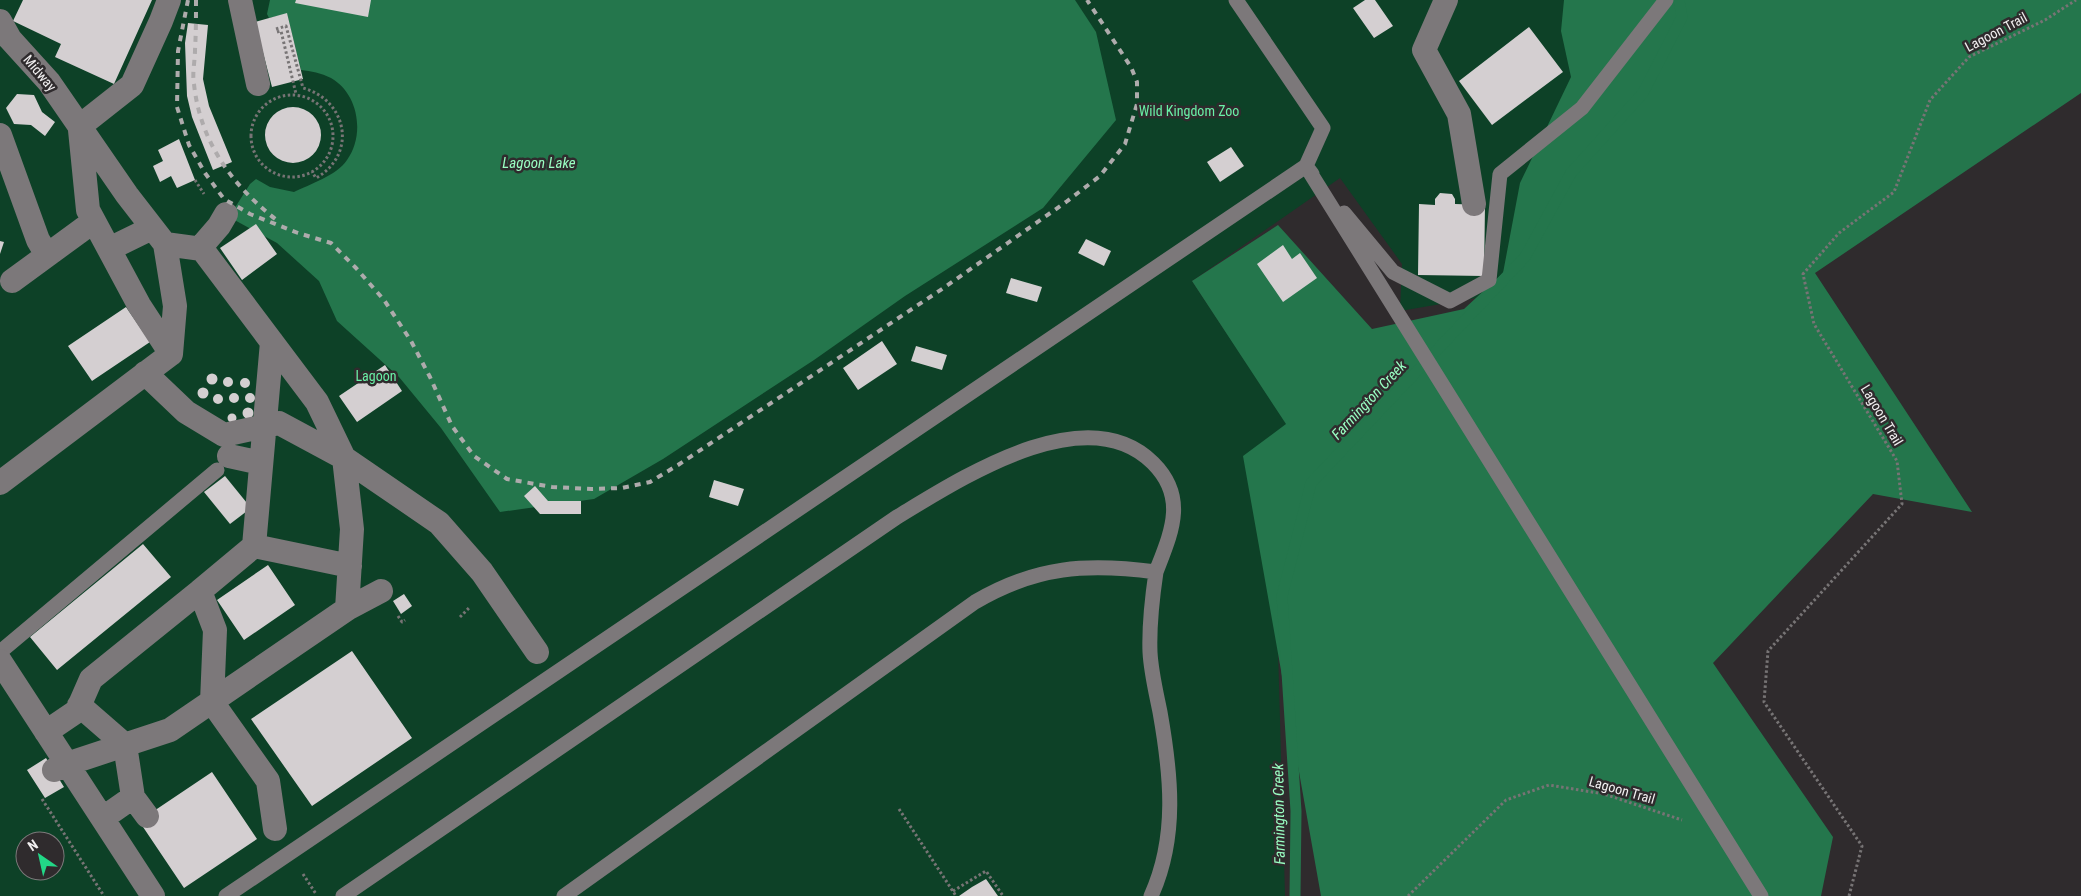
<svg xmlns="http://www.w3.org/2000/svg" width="2081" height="896" font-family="'Roboto Condensed',sans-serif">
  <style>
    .green { fill: #0d4127; fill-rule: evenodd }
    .forest { fill: #24764c }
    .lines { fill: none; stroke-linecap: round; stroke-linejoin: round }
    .stream { stroke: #24764c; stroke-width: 11 }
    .building { fill: #d4cfd1 }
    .path { stroke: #777475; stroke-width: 3; stroke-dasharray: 2.5 2.5; stroke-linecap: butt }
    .service { stroke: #7c787a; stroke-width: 15 }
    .pedestrian { stroke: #7c787a; stroke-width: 24 }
    .rail { stroke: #aeabac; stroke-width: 4; stroke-dasharray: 6 6; stroke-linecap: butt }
    .labels { text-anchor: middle; stroke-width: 5; stroke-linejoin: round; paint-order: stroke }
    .street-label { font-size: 14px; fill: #f1eff0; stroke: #2f2b2d }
    .park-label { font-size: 14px; fill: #69f1a7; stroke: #2f2b2d }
    .water-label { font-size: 15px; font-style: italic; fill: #99fec2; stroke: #2f2b2d }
  </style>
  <rect width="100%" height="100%" fill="#2f2b2d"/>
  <path class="green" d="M0,0H1709L1511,292L1400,311L1402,264L1340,178L1192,281L1287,424L1273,474L1285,896H0ZM25,841H55V871H25Z"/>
  <path class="forest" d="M270,0H1075L1096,32L1116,120L1043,208L905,296L814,360L663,459L594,499L500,512L441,428L399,377L337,321L319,281L277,243L229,217L250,184L256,179L270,187L294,192C310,184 336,176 347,160C365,135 359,94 331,78C321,73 311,71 301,70L287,14L269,18L267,14Z
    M1564,0H2081V93L1815,273L1972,512L1873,494L1713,663L1833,837L1821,896H1321L1243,456L1286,424L1192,281L1278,225L1372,329L1464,309L1503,273L1520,183L1571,77L1561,31Z"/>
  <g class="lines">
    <path class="stream" d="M1295,896L1296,811L1282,596L1311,483L1525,257L1571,173L1643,93L1682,17L1679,0"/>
  </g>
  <path class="building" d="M23,0H152L114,84L55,57L61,44L13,21Z
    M296,0H371L368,17L295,3Z
    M1365,0H1375L1393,26L1374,38L1353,8Z
    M287,13L303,79L272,87L255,22Z
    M188,23L208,25L203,79L209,106L232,162L213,170L192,117L187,96L185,43Z
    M1529,27L1563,72L1492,125L1459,81Z
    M17,94L34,95L42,112L55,122L45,136L31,125L14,124L6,108Z
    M265 135a28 28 0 1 1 56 0a28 28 0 1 1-56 0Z
    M179,139L195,180L177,188L171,176L160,182L153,166L163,161L158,150Z
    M1231,147L1244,166L1220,182L1207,162Z
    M1440,193L1452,194L1455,199V204L1485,205L1484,276L1418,275L1419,204L1435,205V199Z
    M256,224L277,254L242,280L220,248Z
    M1086,239L1111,251L1104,266L1078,253Z
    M0,241L4,242L0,254Z
    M1283,245L1292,259L1300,253L1317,278L1283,302L1257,264Z
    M1011,278L1042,287L1037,302L1006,293Z
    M126,307L150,342L92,381L68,346Z
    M882,341L897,364L858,390L843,368Z
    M916,346L947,355L942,370L911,361Z
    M385,365L402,391L357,422L339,396Z
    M206.5 379a5.5 5.5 0 1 1 11 0a5.5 5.5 0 1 1-11 0Z
    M223 382a5 5 0 1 1 10 0a5 5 0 1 1-10 0Z
    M240 383a5 5 0 1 1 10 0a5 5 0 1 1-10 0Z
    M197.5 393a5.5 5.5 0 1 1 11 0a5.5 5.5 0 1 1-11 0Z
    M245 398a5 5 0 1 1 10 0a5 5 0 1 1-10 0Z
    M229 398a5 5 0 1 1 10 0a5 5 0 1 1-10 0Z
    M213 399a5 5 0 1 1 10 0a5 5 0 1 1-10 0Z
    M242.5 413a5.5 5.5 0 1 1 11 0a5.5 5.5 0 1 1-11 0Z
    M227.5 418a4.5 4.5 0 1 1 9 0a4.5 4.5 0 1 1-9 0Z
    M225,476L251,508L230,524L204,492Z
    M714,480L744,489L738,506L709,497Z
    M535,486L548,501H581V514H540L524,496Z
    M143,544L171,577L57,670L30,637Z
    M268,565L295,605L244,640L217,600Z
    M404,594L412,606L401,614L393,601Z
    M352,651L412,738L312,806L251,719Z
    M46,758L64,787L45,798L27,770Z
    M212,772L257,839L184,888L139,821Z
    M986,879L998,896H959L972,887Z"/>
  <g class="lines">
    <path class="path" d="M276,29L286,26L303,88C347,100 358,154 316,178L312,172
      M277,32L281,31L296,94
      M251 136a41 41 0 1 1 82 0a41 41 0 1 1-82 0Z
      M195,180L204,194
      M398,616L402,622L405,620
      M460,617L469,608
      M42,799L104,896
      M899,809L956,896
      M303,874L316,894
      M953,891L986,871L1003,896
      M1408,896L1506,800L1549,785L1604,794L1682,820
      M1849,896L1862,846L1764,702L1768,651L1902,504L1897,461L1814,324L1803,274L1839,233L1894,192L1930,100L1969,57L2045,20L2076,0"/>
    <path class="service" d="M1236,0L1323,128L1306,166L1312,174
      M1344,213L1393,272L1450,301L1489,280L1500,174L1582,108L1666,0
      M0,652L217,470
      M226,896L1306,166L1761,896
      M343,896L897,517C960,479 1086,396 1153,463C1188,498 1171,533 1156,572
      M564,896L975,602C1036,566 1087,563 1156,572C1152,599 1149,625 1150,652C1151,672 1156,692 1160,712C1171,774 1178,837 1151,896"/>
    <path class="pedestrian" d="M240,0L258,84
      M1446,0L1424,50L1459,114L1474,204
      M0,21L10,39L49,82L127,195L165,244L202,249L317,402L344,458L352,529L347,609L170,730L67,764L54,770
      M80,126L132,85L161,21L169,0
      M0,135L38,240L47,255
      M165,244L175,306L171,354
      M200,248L219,226L226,214
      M109,249L152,228
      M12,281L94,221
      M272,342L254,546L200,591L215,630L212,702L268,781L275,829
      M145,373L186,412L224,435L279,423L344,458L439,523L482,572L537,652
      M229,456L261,463
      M0,483L171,354L139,305L88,210L80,130
      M254,546L350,566
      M347,609L381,591
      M0,661L153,896
      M79,705L125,745L133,797L103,818
      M46,732L77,711L91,679L200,591
      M133,797L147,816"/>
    <path class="rail" d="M188,0L178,51L177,107L189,145L205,173L224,199L250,214L298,233L331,243L356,268L384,300L411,341L430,377L452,426L474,456L507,479L552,487L592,489L622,488L650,482L678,465L945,287L1066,202L1100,176L1125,144L1137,104V82L1131,67L1087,0
      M196,0C196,17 196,33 195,50C195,61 192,73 194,84C200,142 233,187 278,221"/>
  </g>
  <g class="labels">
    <g class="street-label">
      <text transform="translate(1996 32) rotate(-28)" y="5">Lagoon Trail</text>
      <text transform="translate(40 73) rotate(50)" y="5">Midway</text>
      <text transform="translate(1882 415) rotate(59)" y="5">Lagoon Trail</text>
      <text transform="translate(1622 790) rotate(16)" y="5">Lagoon Trail</text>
    </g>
    <g class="park-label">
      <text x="1189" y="116">Wild Kingdom Zoo</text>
      <text x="376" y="381">Lagoon</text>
    </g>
    <g class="water-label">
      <text x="539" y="168">Lagoon Lake</text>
      <text transform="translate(1369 400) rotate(-47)" y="5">Farmington Creek</text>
      <text transform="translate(1279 814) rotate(-91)" y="5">Farmington Creek</text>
    </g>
  </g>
  <g transform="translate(40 856) rotate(326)"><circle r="24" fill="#2f2b2d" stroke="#7d797b"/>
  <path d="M0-4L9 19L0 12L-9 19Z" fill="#22d887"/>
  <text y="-8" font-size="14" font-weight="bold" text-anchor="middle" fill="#f1eff0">N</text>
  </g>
</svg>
